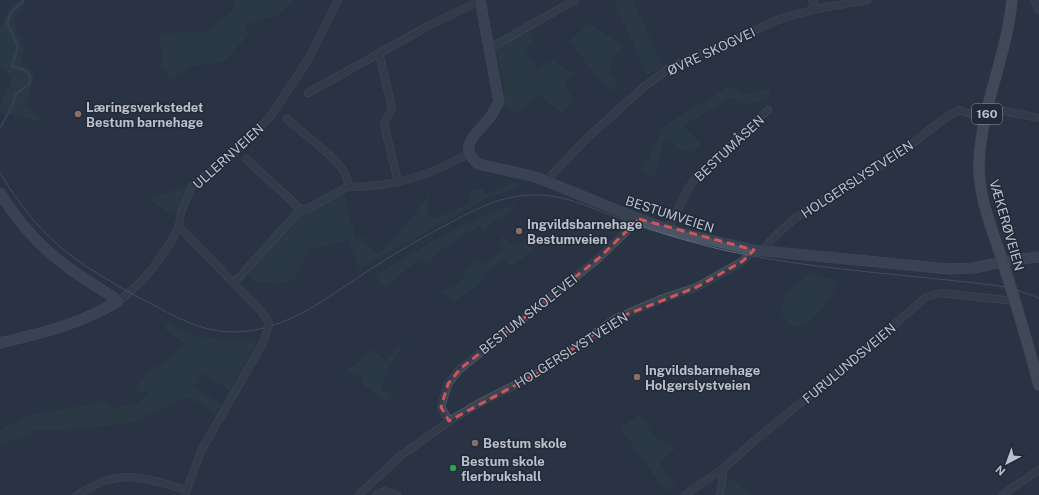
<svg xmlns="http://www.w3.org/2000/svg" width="1039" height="495" font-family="'Public Sans',sans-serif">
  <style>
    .green { fill: #2b4044 }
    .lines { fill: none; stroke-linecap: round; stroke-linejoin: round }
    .stream { stroke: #404f6b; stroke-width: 2.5 }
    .street-casing { stroke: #5c6370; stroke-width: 8 }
    .secondary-casing { stroke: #5c6370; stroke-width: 11 }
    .primary-casing { stroke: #474e5c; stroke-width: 12 }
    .street { stroke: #3d4552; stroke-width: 7 }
    .secondary { stroke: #4b5465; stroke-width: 10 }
    .primary { stroke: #5b6472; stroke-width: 11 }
    .tram { stroke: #606979; stroke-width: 1 }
    .street-bridge-casing { stroke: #5c6370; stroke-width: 8; stroke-linecap: butt }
    .street-bridge { stroke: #3d4552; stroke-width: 7 }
    .marked { fill: none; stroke: #ce5659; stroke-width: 3; stroke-dasharray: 8 5; stroke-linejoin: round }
    .education-dot { fill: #8d6e63; stroke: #222a38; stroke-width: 1.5 }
    .leisure-dot { fill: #2e9e5b; stroke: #222a38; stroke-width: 1.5 }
    .labels { text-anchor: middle; stroke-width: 3; stroke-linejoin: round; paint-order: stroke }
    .shield { fill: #222a38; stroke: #8d93a0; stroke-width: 1 }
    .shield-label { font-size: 12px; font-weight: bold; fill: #bbc0cc }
    .street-label { font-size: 13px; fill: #bbc0cc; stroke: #222a38 }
    .poi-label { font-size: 13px; font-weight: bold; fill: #bbc0cc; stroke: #222a38; text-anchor: start }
  </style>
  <rect width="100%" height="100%" fill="#293343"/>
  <path class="green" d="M235,0H295L276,16L245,23L249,35L223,62L194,66L169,79L161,65L160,33L205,32L231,13Z
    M618,0H633L663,67L647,75L614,2Z
    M13,3H26L14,19L17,32L26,49L20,62L35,75L26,105L44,122L0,113V105L11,80L0,65V26Z
    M589,23L624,46L614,57L609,70L618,85L610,92L569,42Z
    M529,30L534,41L525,48L537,69L553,60L573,73L565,84L574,100L562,113L538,95L520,113L505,108L503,80L495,47Z
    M729,86L743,94L769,89V98L748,104L731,98L683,126L701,144L694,152L679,149L670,139L664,141L655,177L641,172L664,126Z
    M516,182L521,187L488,198L359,269L348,240L309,249C294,287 295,285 254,282L248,275L295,218L344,193L356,239L363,237L366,245L379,254L411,219L430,193L427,215L437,218L469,203L470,190L482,188L485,194Z
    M182,187L186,188L174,215L148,200Z
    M518,203L504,217L494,221L483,232L479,226L439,251L428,263L417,260L386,289L374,276C420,249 467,218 518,203Z
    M544,234L530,253L511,267L504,260L488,269L480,284L455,301L441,291L458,284L475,260L483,264L503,251L498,241L504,236L513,246Z
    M811,274L839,281C831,295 807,343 786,320C783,317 781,312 780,309C787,291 794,282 811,274Z
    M167,323C199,340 223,341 258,341L230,390L201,373L193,388L223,404L216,412L188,397L131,423L76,429L37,430L0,446V430L28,415L104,402L113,408L137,403L149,393L133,391L149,371L175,356L184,343L164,329Z
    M407,337L389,368L381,388L393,395L388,403L363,385L360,377L345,371L360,361L372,349L386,361Z
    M639,415L656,438L677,448L659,462L675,485L666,492L620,428Z
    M728,477L752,495H725Z"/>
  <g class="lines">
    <path class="stream" d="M0,128L12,106L16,94L30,83V75L25,70L12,66L18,46L7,23L11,12L24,0"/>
    <g class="street-casing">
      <path id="street" d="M812,0L816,9
        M1034,0L1039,10
        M490,48L575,0
        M379,53L392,108L384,124L398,182
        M308,93L428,26L480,1
        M989,108L1039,118
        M287,119L331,156L344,171L349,186
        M246,159L291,200L300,210
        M546,181L588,137L645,86L671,67L780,19L816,9L867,0
        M349,186C360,188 369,186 380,185C416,180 437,170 469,154
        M668,229L688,189L697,176L768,110
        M763,250C797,207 842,192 886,163C909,148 929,128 952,114L959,110L977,116
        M234,283L300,210L309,208L349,186
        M118,301C145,283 164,255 179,227
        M269,323L262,312L179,227L181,212L192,186L238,150L271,116L309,58L338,0
        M449,421L441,407L448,384L460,369L599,258L639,219
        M77,495C87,490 97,483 108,480C133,472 162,483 187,490
        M185,495L201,451L264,341
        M359,495L399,457L454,418L481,402L540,372L615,319L661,299L697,287L743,261L754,250
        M376,495L384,491L397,495
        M685,495L724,468
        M720,495L724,468L753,442L871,345L926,297L941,293L1015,301
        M1002,495L1039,470"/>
    </g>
    <g class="secondary-casing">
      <path id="secondary" d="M480,0L499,102L491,116L473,137L469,145V154L478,164L536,177L639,219L680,233L754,250L949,269L974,268L1011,260L1039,257
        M0,193C18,222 41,248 69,268C85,280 102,289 118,301C82,324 41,333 0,343"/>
    </g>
    <g class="primary-casing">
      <path id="primary" d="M1012,0C1007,55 981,108 979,163C978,197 993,231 1003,263C1016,303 1028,344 1039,385"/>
    </g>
    <use href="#street" class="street"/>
    <use href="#secondary" class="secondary"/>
    <use href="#primary" class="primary"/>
    <path class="tram" d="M0,173C41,239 71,260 138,297C164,310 190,327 219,331C279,339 327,297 374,267C397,252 421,238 446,225C474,210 501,195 534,195C566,194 595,210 624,220C655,232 687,241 719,249C811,270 906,274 1000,286L1017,290L1039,298"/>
    <g class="street-bridge-casing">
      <path id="street-bridge" d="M264,341L269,323"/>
    </g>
    <use href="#street-bridge" class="street-bridge"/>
  </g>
  <path d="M0 0H1039V495H0ZM639,219L754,250L743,261L697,287L615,319L540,372L449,421L441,407L448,384L460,369L599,258Z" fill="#293343" fill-opacity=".55" fill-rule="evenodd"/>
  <path class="marked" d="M639,219L754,250L743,261L697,287L615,319L540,372L449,421L441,407L448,384L460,369L599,258Z"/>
  <g class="education-dot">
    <circle cx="78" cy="114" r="4"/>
    <circle cx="519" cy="231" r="4"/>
    <circle cx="637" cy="377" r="4"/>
    <circle cx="475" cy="443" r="4"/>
  </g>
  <circle class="leisure-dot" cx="453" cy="468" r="4"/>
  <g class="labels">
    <rect class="shield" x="972" y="104" width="30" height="20" rx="3"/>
    <g class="shield-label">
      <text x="987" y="118">160</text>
    </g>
    <g class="street-label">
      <text transform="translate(711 51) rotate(-25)" y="5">ØVRE SKOGVEI</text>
      <text transform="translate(729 148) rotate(-43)" y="5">BESTUMÅSEN</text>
      <text transform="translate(228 156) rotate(-42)" y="5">ULLERNVEIEN</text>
      <text transform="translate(857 179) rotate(-33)" y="5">HOLGERSLYSTVEIEN</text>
      <text transform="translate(670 214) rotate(18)" y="5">BESTUMVEIEN</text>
      <text transform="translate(1007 225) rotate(74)" y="5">VÆKERØVEIEN</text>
      <text transform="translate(528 314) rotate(-38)" y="5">BESTUM SKOLEVEI</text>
      <text transform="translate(571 350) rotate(-32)" y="5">HOLGERSLYSTVEIEN</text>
      <text transform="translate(849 363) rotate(-40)" y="5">FURULUNDSVEIEN</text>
    </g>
    <g class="poi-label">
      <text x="86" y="112">Læringsverkstedet<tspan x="86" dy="15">Bestum barnehage</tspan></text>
      <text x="527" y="229">Ingvildsbarnehage<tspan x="527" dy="15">Bestumveien</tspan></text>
      <text x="645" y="375">Ingvildsbarnehage<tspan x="645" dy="15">Holgerslystveien</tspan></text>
      <text x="483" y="448">Bestum skole</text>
      <text x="461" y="466">Bestum skole<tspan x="461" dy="15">flerbrukshall</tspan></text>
    </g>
  </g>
  <g transform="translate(1007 463) rotate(221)" stroke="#222a38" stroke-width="3" paint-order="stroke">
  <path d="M0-3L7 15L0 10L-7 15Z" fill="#bbc0cc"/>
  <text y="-6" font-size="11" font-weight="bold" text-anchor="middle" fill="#bbc0cc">N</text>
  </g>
</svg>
